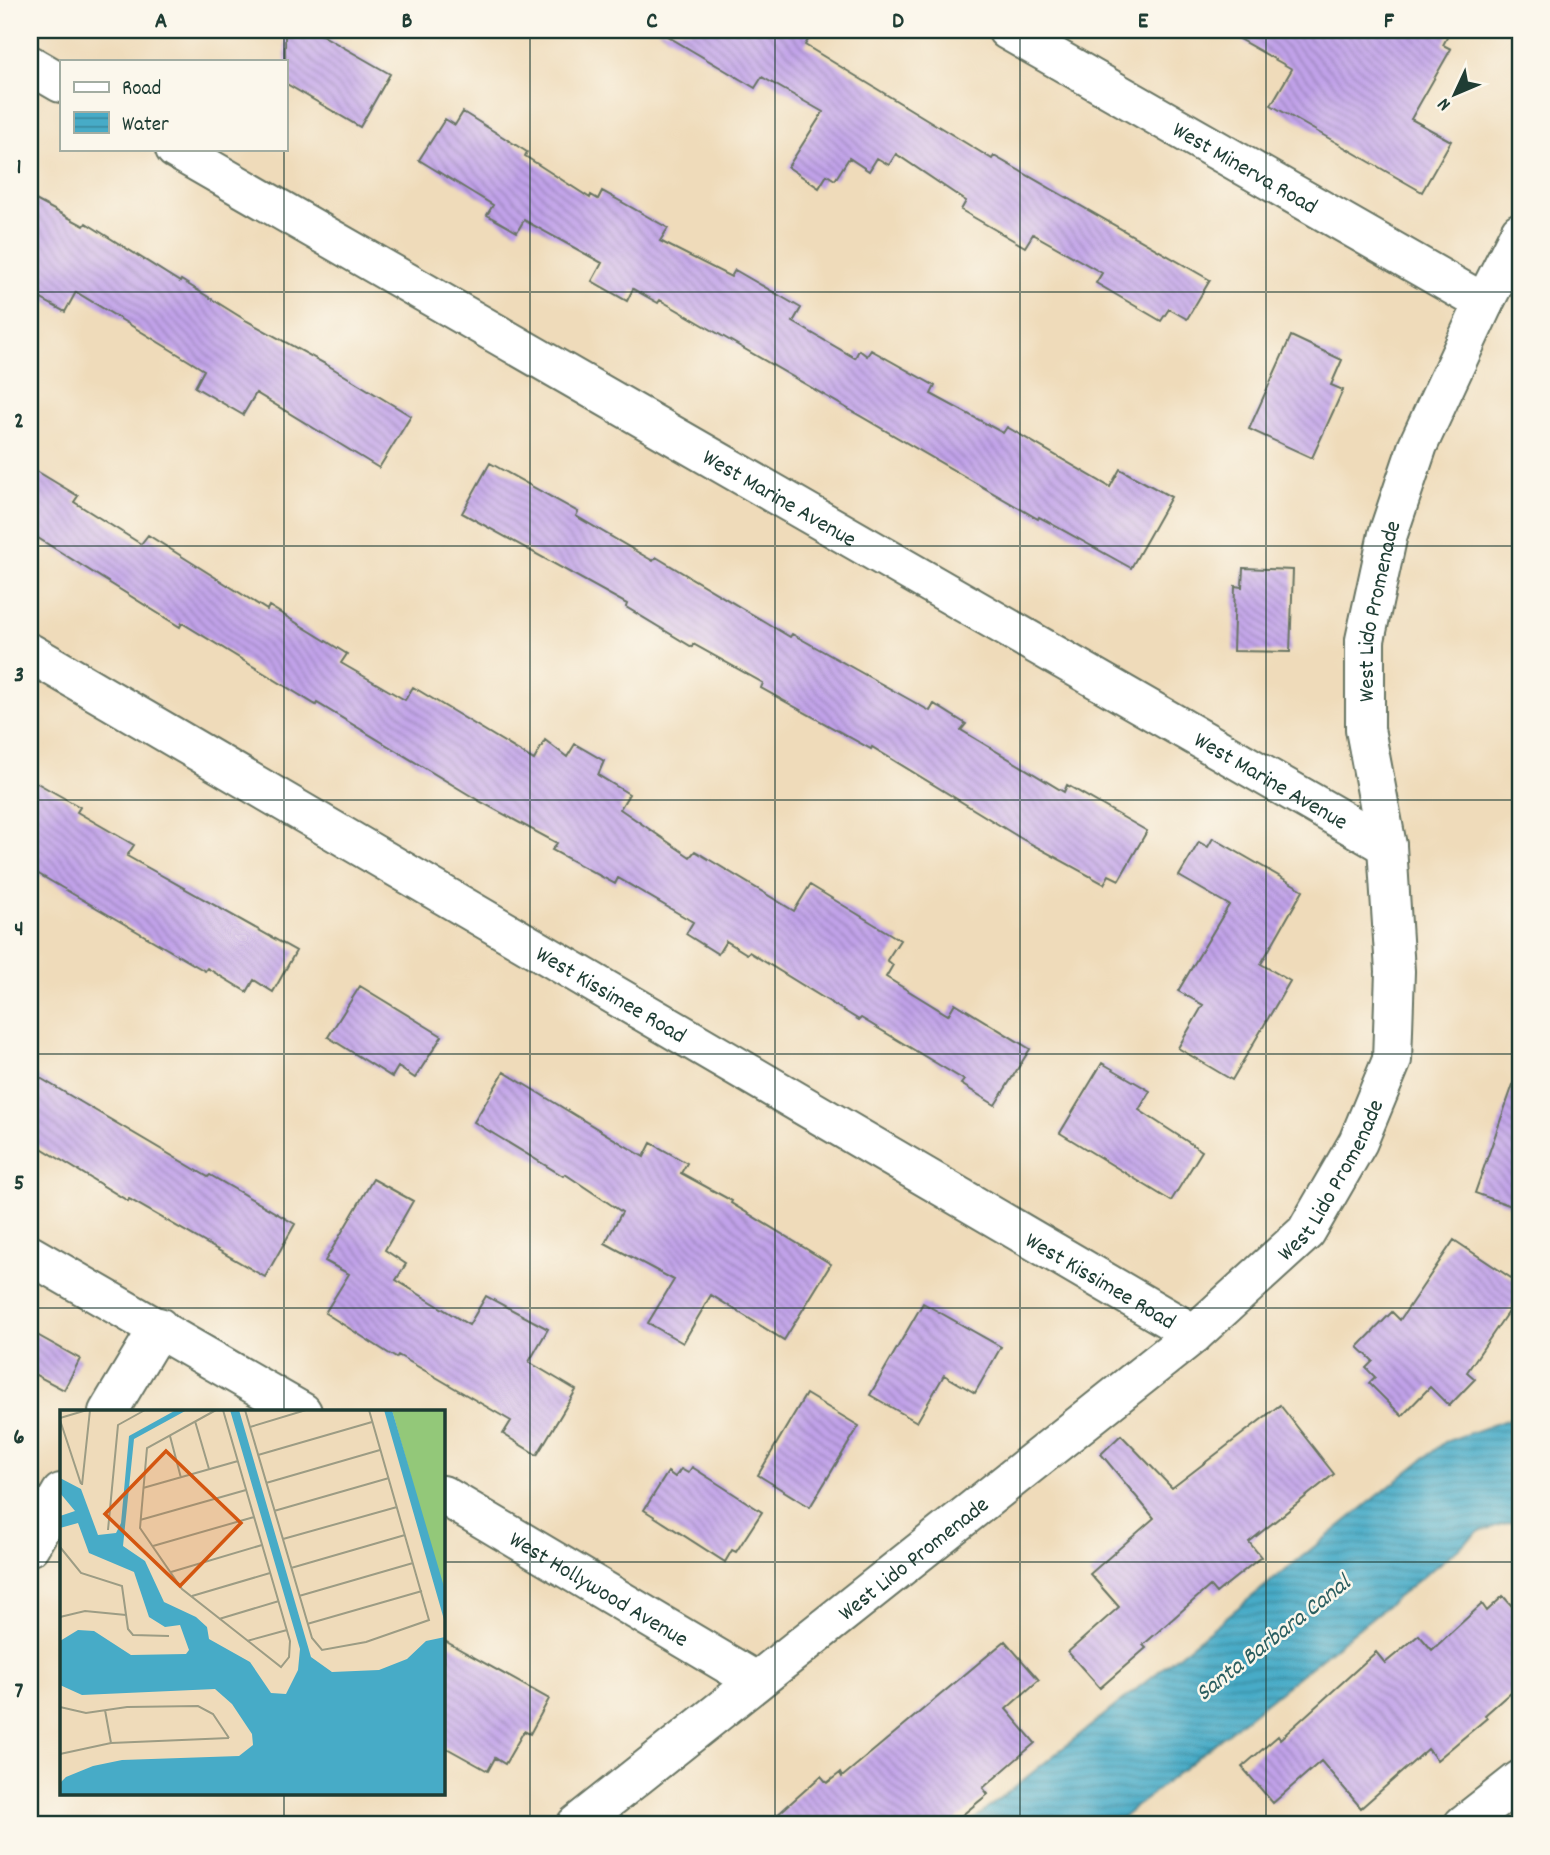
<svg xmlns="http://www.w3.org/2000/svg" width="1550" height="1855" font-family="Dekko,sans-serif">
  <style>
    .water { fill: url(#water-rules); stroke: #33747e; stroke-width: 2 }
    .building { fill: url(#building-back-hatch) }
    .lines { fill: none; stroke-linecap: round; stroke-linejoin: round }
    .minor-casing { stroke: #687463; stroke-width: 42 }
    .minor { stroke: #fff; stroke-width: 38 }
    .grid { fill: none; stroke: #1f3d34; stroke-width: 2; stroke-opacity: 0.55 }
    .labels { text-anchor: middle; stroke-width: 5; stroke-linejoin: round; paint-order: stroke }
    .street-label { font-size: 23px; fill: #1f3d34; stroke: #fbf7ec }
    .water-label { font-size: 24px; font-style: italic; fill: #2b5e60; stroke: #fbf7ec }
    .inset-road { fill: none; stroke: #9c9c84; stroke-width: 2 }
    .view { fill: #d45610; fill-opacity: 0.15; stroke: #d45610; stroke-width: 3.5 }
    .inset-edge { fill: none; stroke: #1f3d34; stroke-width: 3.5 }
    .neatline { fill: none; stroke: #1f3d34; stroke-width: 2.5 }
    .grid-label { font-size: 23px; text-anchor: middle; font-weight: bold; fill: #1f3d34 }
  </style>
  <defs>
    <pattern id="water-rules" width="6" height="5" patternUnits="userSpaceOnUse" patternTransform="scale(1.75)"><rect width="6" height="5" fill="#47abc7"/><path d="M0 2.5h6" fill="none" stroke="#3b8ca2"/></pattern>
    <pattern id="building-back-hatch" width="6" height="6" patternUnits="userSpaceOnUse" patternTransform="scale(1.75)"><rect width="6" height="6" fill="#c1a2e9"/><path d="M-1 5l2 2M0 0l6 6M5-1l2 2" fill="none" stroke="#9c85be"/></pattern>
  </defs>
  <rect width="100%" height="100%" fill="#fbf7ec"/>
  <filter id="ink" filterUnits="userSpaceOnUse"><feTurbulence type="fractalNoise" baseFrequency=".0143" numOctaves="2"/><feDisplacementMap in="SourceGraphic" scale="14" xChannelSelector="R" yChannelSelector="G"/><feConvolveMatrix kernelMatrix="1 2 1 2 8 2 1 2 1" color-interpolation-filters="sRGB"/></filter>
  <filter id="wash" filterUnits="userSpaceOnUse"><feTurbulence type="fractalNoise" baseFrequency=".00686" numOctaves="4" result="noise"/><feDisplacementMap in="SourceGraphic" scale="28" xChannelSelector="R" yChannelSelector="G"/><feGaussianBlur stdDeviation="1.57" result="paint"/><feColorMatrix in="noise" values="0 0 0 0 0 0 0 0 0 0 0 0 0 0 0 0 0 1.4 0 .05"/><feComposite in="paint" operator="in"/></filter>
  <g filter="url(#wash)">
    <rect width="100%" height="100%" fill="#efdbba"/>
    <path class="water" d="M1520,1415V1519L1480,1531L1113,1825H967L1445,1442Z"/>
    <g id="blocks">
      <path class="building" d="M285,30H313L390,74L360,127L285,83Z
        M657,30H814L805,45L992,159L994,156L1210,280L1187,319L1169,309L1161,321L1096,283L1102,273L1033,234L1025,247L961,210L966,201L896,154L889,165L877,158L869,171L849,158L835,180L827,175L819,188L788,167L823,112L762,77L755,88Z
        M1223,30H1451L1443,45L1451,49L1411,119L1451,141L1422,192L1271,105L1292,69Z
        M463,112L527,152L525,156L590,198L591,195L598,199L602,191L668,228L660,241L731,277L735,270L801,308L793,322L855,358L859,350L867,356L871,350L935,386L931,394L1003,433L1007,427L1110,487L1120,469L1171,497L1131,568L1039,517L1038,519L660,300L658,303L633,289L627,301L592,281L602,263L524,220L517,232L487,215L493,205L419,160L445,119L455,125Z
        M30,197L84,226L86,223L180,282L181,280L247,321L329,366L411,416L379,468L256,393L243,415L195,387L204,370L76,292L65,312L30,293Z
        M1291,336L1342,360L1331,385L1343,390L1312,458L1249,429Z
        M490,463L578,512L576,516L653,561L656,557L790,637L792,634L930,711L934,704L966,724L961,730L1064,792L1067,785L1147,831L1119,880L1109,875L1104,884L1022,839L872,747L871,749L761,688L763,683L693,644L692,647L626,607L627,604L462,513Z
        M30,467L78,496L74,502L141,544L148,535L267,610L269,606L347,654L341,663L405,700L413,687L534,760L545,740L567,757L575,744L604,761L598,775L629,794L620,809L690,857L695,851L794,911L810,885L900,940L887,960L893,965L886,977L948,1015L955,1003L1030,1049L995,1105L961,1084L964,1080L861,1018L859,1020L749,952L747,954L726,941L718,954L686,934L693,922L618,878L615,884L552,850L557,843L481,802L317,703L316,705L182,623L180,627L30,533Z
        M1243,568L1293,570L1290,652L1233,651L1235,586L1242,587Z
        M30,779L80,807L77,812L134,845L127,856L296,951L273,992L254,980L247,992L207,968L205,971L30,869Z
        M1213,838L1303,890L1261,964L1290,981L1232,1080L1178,1048L1203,1005L1178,991L1229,905L1179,876L1199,842L1208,847Z
        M360,986L442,1036L415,1078L398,1067L392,1077L328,1037Z
        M1102,1063L1150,1091L1139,1110L1202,1151L1171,1201L1060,1133Z
        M30,1072L208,1177L210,1175L295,1224L265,1277L129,1199L128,1201L30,1141Z
        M504,1072L644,1157L651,1143L687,1163L681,1173L732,1201L731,1203L831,1264L784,1340L711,1295L683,1343L648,1323L674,1280L605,1243L622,1212L565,1174L563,1176L474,1122Z
        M1515,1079L1520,1080V1209L1475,1193Z
        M373,1179L413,1201L385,1250L406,1264L396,1280L469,1325L486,1296L548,1329L529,1362L576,1390L537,1455L503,1434L511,1421L398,1355L396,1358L325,1313L349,1274L325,1261Z
        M1454,1240L1520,1284V1294L1467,1372L1475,1379L1449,1406L1430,1387L1402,1416L1369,1383L1375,1377L1366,1368L1373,1361L1358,1347L1392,1312L1400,1320Z
        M923,1303L1001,1347L975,1393L944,1375L917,1422L870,1395Z
        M30,1331L80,1359L64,1390L30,1372Z
        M806,1394L859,1426L810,1507L758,1475Z
        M1280,1405L1334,1474L1249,1542L1261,1557L1216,1593L1210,1586L1143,1645L1146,1648L1100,1688L1068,1652L1119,1607L1090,1574L1154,1518L1101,1454L1121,1435L1172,1488Z
        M692,1467L762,1512L736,1552L732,1550L725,1562L644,1510L668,1472L675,1477L681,1469L688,1473Z
        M1503,1596L1520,1615V1684L1485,1715L1487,1718L1437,1760L1428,1749L1361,1808L1321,1761L1273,1803L1242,1767L1278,1736L1280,1739L1376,1652L1385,1663L1419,1635L1432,1650L1482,1604L1487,1611Z
        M443,1640L549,1699L530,1734L524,1731L505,1764L495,1758L488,1771L443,1746Z
        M1005,1641L1039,1680L1006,1709L1035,1743L983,1788L988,1794L950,1825H766L821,1776L827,1783L840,1773L842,1777Z"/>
    </g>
  </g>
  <g filter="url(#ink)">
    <use href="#blocks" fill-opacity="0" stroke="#687463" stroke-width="2"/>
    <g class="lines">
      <g class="minor-casing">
        <g id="minor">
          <path id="s1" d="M1007,30L1484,303"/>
          <path d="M30,65L61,83"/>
          <path id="s2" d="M175,149L1387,846"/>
          <path id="s3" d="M30,653L1194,1334"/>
          <path d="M30,1255L302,1412"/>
          <path d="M108,1412L159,1327"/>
          <path id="s4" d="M443,1495L756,1681"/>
          <path d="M30,1546L61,1493"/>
          <path id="s5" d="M576,1825L1194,1334L1306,1232L1358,1142L1392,1060L1395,971L1387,846L1365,729V640L1388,534L1418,445L1484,303L1520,232"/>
          <path d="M1463,1825L1520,1780"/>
        </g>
      </g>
      <use href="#minor" class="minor"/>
    </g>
  </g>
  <path class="grid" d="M284,30V61M530,30V1825M775,30V1825M1020,30V1825M1266,30V1825M284,149V1412M30,292H1520M30,546H1520M30,800H1520M30,1054H1520M30,1308H1520M30,1562H61M443,1562H1520M284,1794V1825"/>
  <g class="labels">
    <g class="street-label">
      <text dy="8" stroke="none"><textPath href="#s1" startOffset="275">West Minerva Road</textPath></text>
      <text dy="8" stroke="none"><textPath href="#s2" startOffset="698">West Marine Avenue</textPath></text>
      <text dy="8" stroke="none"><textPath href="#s5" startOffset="1586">West Lido Promenade</textPath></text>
      <text dy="8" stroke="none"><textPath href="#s2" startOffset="1265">West Marine Avenue</textPath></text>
      <text dy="8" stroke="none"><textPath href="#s3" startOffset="674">West Kissimee Road</textPath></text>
      <text dy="8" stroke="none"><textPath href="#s5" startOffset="998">West Lido Promenade</textPath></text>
      <text dy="8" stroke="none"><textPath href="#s3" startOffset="1241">West Kissimee Road</textPath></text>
      <text dy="8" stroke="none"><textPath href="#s5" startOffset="430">West Lido Promenade</textPath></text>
      <text dy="8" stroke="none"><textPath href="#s4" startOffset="182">West Hollywood Avenue</textPath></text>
    </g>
    <g class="water-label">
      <text transform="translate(1272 1637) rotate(-38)" y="8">Santa Barbara Canal</text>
    </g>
  </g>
  <g transform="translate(60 1410)">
    <rect width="385" height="385" fill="#efdbba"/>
    <path d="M332,0H385V180L379,165Z" fill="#93c879"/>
    <path d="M116,0H127L74,29L63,136L85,151L104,192L136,207L147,217L149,229L190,252L211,283L226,284L238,260L240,239L170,0H179L251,247L272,262L319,260L347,249L366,231L385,227V385H0V373L6,367L33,356L62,350L179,346L193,335L192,324L172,294L155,279L22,285L0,275V231L18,220L34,221L71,245L126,244L129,240L120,215L105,217L89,207L74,162L29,143L18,113L0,118V106L15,101L0,83V68L21,79L38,125L56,123L61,113L69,26ZM324,0H332L385,180V213Z" fill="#47abc7"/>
    <path class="inset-road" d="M156,0L87,38L80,118L122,179L221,257L229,247L230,231L163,0M185,0L252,228L262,240L306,232L369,210L309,0M0,8L27,0M0,10L21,74M135,11L149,59M190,17L246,0M110,26L121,68M198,45L312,12M206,73L320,40M22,75L30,0M83,78L178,51M214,101L329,68M80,110L186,80M48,120L58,15L85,0M223,129L337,97M93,136L194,107M0,137L21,163L62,176L68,219L73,225L109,226M231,158L345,125M111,162L202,135M132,186L210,163M239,186L353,153M0,207L25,201L66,205M159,209L219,191M247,214L362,181M187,231L227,220M0,297L26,303L67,297L138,296L153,304L169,328M45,300L51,333M0,344L51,333L169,328"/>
    <path class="view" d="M106,41L181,113L120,176L45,104Z"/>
    <rect width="385" height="385" class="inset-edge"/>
  </g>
  <rect width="1550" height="1855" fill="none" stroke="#fbf7ec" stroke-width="77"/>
  <rect x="60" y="60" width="228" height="91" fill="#fbf7ec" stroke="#a3ada2" stroke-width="2"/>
  <rect x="74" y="82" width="35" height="10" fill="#ffffff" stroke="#a3ada2" stroke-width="2"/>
  <text x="122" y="94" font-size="21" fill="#1f3d34">Road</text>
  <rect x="74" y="112" width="35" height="21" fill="url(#water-rules)" stroke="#a3ada2" stroke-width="2"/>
  <text x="122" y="130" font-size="21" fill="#1f3d34">Water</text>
  <g transform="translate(1455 94) rotate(226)" stroke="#fbf7ec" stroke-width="5" paint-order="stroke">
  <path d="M0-5L12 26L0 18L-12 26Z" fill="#1f3d34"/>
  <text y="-10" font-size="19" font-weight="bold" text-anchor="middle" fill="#1f3d34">N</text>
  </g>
  <rect x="38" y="38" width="1474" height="1778" class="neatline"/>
  <g class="grid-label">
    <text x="161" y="27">A</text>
    <text x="407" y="27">B</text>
    <text x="652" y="27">C</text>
    <text x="898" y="27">D</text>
    <text x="1143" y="27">E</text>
    <text x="1389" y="27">F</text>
    <text x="19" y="173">1</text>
    <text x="19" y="427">2</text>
    <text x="19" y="681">3</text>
    <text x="19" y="935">4</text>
    <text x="19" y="1189">5</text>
    <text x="19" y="1443">6</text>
    <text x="19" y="1697">7</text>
  </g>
</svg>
